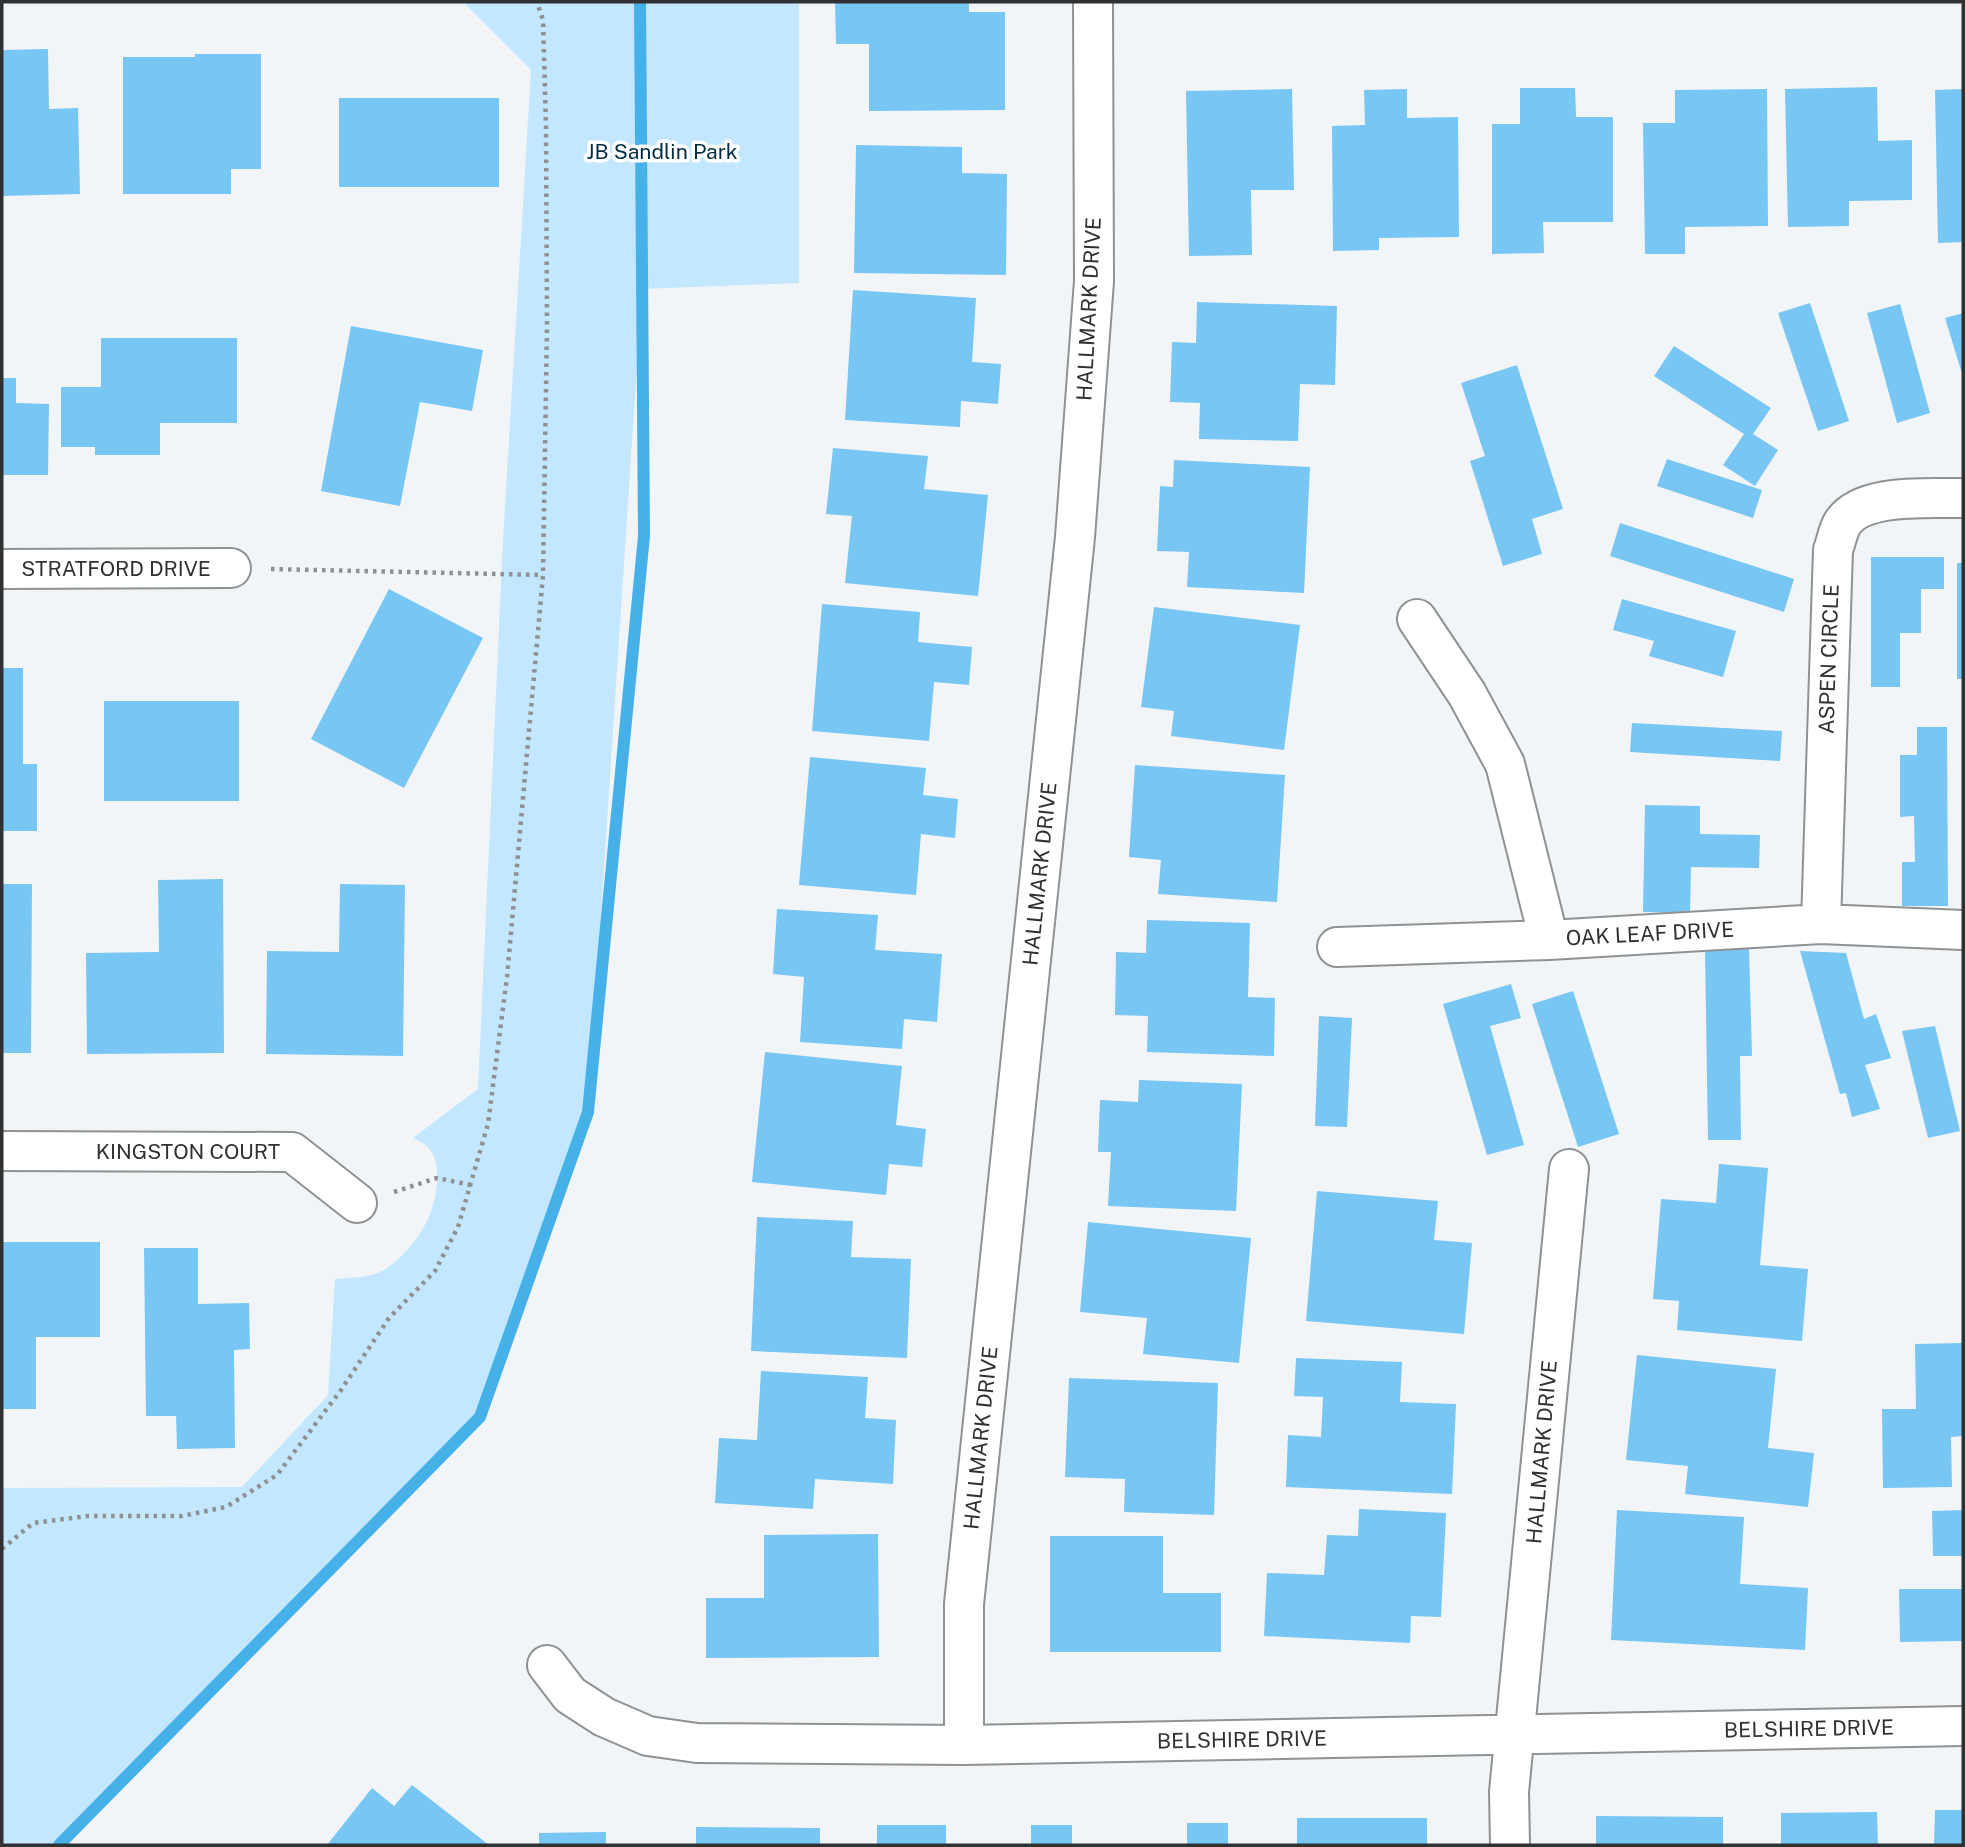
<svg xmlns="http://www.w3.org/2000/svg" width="1965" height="1847" font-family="'Public Sans',sans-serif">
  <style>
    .green { fill: #c3e7fe }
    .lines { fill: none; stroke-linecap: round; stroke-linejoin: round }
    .stream { stroke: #46b1e8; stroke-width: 12 }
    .building { fill: #78c6f3 }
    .minor-casing { stroke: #8f9293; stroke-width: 42 }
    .path { stroke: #8e9091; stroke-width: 4.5; stroke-dasharray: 3.5 5; stroke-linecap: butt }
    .minor { stroke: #fff; stroke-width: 38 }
    .labels { text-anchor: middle; stroke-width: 7; stroke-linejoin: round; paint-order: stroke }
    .park-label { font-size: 21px; fill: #002d43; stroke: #fff }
    .street-label { font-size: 21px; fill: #303132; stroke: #fff }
  </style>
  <rect width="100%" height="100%" fill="#f2f5f7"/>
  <path class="green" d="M463,2H799V283L642,289L588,1112L480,1417L60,1845H2V1488L242,1487L328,1395L335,1279C351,1278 373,1278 387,1268C402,1258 418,1239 426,1223C436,1204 445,1164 427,1146C423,1143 418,1140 413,1138L478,1089L503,540L531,70Z"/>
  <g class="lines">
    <path class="stream" d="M59,1845L480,1417L588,1112L644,536L640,2"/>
  </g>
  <path class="building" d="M835,2H969V12H1005V110L869,111V44H836Z
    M48,49L49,109L78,108L80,194L2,196V50Z
    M195,54H261V169H231V194H123V57H195Z
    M1877,87L1878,141L1912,140V200L1849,201V226L1788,227L1785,89Z
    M1520,88H1575L1576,117H1613V222H1543L1544,253L1492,254V124H1520Z
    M1292,89L1294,190H1251L1252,255L1189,256L1186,91Z
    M1407,89V118L1458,117L1459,237L1379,238V250L1333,251L1332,126L1365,125L1364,90Z
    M1767,89L1768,226L1685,227V254H1645L1643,123H1675V90Z
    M1963,89V242L1938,243L1935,90Z
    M339,98H499V187H339Z
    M856,145L962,147V173L1007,174L1006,275L854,273Z
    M853,290L976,298L972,362L1001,364L998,404L961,401L960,427L845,420Z
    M1197,302L1337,306L1335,385L1300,384L1298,441L1199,439L1200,403L1170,402L1172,342L1196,343Z
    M1810,303L1849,421L1818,431L1778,313Z
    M1900,304L1930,413L1897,423L1867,313Z
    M1963,313V377L1945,318Z
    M351,326L483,350L472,411L420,402L400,506L321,491Z
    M101,338H237V423H160V455H95V447H61V387H101Z
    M1674,346L1771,408L1753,434L1778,450L1755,486L1723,465L1744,434L1654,376Z
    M1517,365L1563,509L1532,519L1542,554L1503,566L1470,461L1485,456L1461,383Z
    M2,378H16V403L49,404L48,475H2Z
    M833,448L928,456L924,489L988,495L978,596L845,583L852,516L826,514Z
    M1667,459L1762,490L1753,518L1657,486Z
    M1174,460L1310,467L1304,593L1187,587L1189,552L1157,551L1160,486L1173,487Z
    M1620,523L1794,579L1784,612L1610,556Z
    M1871,557H1944V589H1921V633H1900V687H1871Z
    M1957,563H1963V679H1957Z
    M389,589L483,638L404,788L311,739Z
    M1622,599L1736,631L1723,677L1649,656L1654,641L1613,630Z
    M822,604L920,612L918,642L972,647L969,685L934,682L929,741L812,731Z
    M1154,607L1300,625L1284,750L1171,736L1174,711L1141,707Z
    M2,668H23V764H37V831H2Z
    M104,701H239V801H104Z
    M1632,723L1782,731L1780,761L1630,752Z
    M1917,727H1947L1948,906H1902V862H1915L1914,816L1900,817V755H1917Z
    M810,757L926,768L923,795L958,799L955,838L921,834L916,895L799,885Z
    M1135,765L1285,775L1277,902L1158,894L1161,860L1129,857Z
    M1645,805L1700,806V834L1760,835L1759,868L1691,867L1690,913L1643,912Z
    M223,879L224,1053L87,1054L86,953L159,952L158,880Z
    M2,884H32L31,1053H2Z
    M340,884L405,885L403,1056L266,1054L267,951L339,952Z
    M777,909L878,915L875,950L942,954L937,1022L904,1019L902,1049L800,1042L804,977L773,974Z
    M1147,920L1250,923L1248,997L1275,998L1274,1056L1147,1052L1148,1016L1115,1015L1116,952L1146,953Z
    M1749,948L1752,1056H1740L1741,1140H1708L1705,949Z
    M1800,951L1846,953L1864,1019L1876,1014L1891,1058L1865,1065L1880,1109L1852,1117L1846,1093L1840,1094Z
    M1511,984L1521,1018L1490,1026L1524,1145L1487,1155L1443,1004Z
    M1573,991L1619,1134L1578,1147L1532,1004Z
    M1319,1016L1352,1018L1347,1127L1315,1126Z
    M1935,1026L1960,1131L1928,1138L1902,1031Z
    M765,1052L902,1066L896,1125L926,1129L922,1167L889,1164L886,1195L752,1182Z
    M1139,1080L1242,1084L1236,1211L1108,1206L1111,1152H1098L1100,1100L1138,1102Z
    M1719,1164L1768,1168L1760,1265L1808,1269L1802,1341L1677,1330L1679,1301L1653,1299L1661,1199L1716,1203Z
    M1317,1191L1438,1201L1434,1240L1472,1243L1464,1334L1306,1321Z
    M757,1217L853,1221L851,1257L911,1259L907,1358L751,1351Z
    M1088,1222L1251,1238L1239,1363L1143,1354L1147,1318L1080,1312Z
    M2,1242H100V1337H36V1409H2Z
    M144,1248H198V1304L249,1303L250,1349L234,1350L235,1448L177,1449L176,1416H146Z
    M1963,1343V1436L1951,1437L1952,1487L1883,1488L1882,1409H1916L1915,1344Z
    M1637,1355L1776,1369L1768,1448L1814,1453L1808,1507L1685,1494L1688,1466L1626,1460Z
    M1296,1358L1402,1362L1400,1402L1456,1404L1452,1494L1286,1487L1288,1435L1321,1437L1323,1397L1294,1396Z
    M761,1371L868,1377L865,1418L896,1420L893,1484L815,1479L813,1509L715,1503L719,1438L757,1440Z
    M1069,1378L1218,1383L1214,1515L1124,1512L1125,1479L1065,1477Z
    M1359,1509L1446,1513L1441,1617L1411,1616L1410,1643L1264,1636L1267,1573L1324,1575L1327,1535L1358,1536Z
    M1617,1510L1744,1517L1740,1584L1808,1588L1805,1650L1611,1640Z
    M1963,1510V1556H1933L1932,1511Z
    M878,1534L879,1657L706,1658V1598H764V1535Z
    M1050,1536H1163V1593H1221V1652H1050Z
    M1899,1589H1963V1641L1900,1642Z
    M412,1785L489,1845H327L372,1788L394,1806Z
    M1935,1810H1963V1845H1934Z
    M1877,1812L1878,1845H1781V1813Z
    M1596,1816L1723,1817V1845H1596Z
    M1297,1818H1427V1845H1297Z
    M1187,1823H1228V1845H1187Z
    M877,1825H946V1845H877Z
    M1031,1825H1072V1845H1031Z
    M696,1827L820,1828V1845H696Z
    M606,1832V1845H539V1833Z"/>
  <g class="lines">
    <g class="minor-casing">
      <path id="minor" d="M2,569L231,568
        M1417,619L1467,694L1505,764L1549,940
        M1821,924L1833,550C1836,542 1838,531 1842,524C1861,492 1931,499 1963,498
        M1337,947L1549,940L1821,924L1963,930
        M2,1151L292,1152L357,1203
        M547,1665L570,1695L604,1717L648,1736L697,1743L964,1745L1963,1726
        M964,1745V1604L1075,537L1094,281L1093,2
        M1510,1845L1509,1792L1569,1169"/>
    </g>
    <path class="path" d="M271,569L543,575
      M394,1192L437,1178L471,1185
      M2,1549L33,1523L88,1516H182L226,1507L277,1475L341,1390L389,1318L435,1271L458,1227L488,1124L507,977L543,575L547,327L546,126L543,20L537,2"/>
    <use href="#minor" class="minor"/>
  </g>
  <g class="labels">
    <g class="park-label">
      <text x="662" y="159">JB Sandlin Park</text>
    </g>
    <g class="street-label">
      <text transform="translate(1089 309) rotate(-87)" y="7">HALLMARK DRIVE</text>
      <text x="116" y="576">STRATFORD DRIVE</text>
      <text transform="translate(1829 659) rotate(-88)" y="7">ASPEN CIRCLE</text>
      <text transform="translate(1040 874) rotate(-84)" y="7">HALLMARK DRIVE</text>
      <text transform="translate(1650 934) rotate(-3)" y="7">OAK LEAF DRIVE</text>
      <text x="188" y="1159">KINGSTON COURT</text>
      <text transform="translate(981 1438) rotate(-84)" y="7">HALLMARK DRIVE</text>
      <text transform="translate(1542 1452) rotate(-85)" y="7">HALLMARK DRIVE</text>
      <text transform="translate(1809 1729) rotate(-1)" y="7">BELSHIRE DRIVE</text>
      <text transform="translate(1242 1740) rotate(-1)" y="7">BELSHIRE DRIVE</text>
    </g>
  </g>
  <rect width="1965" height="1847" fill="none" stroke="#303132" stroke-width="7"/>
</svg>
